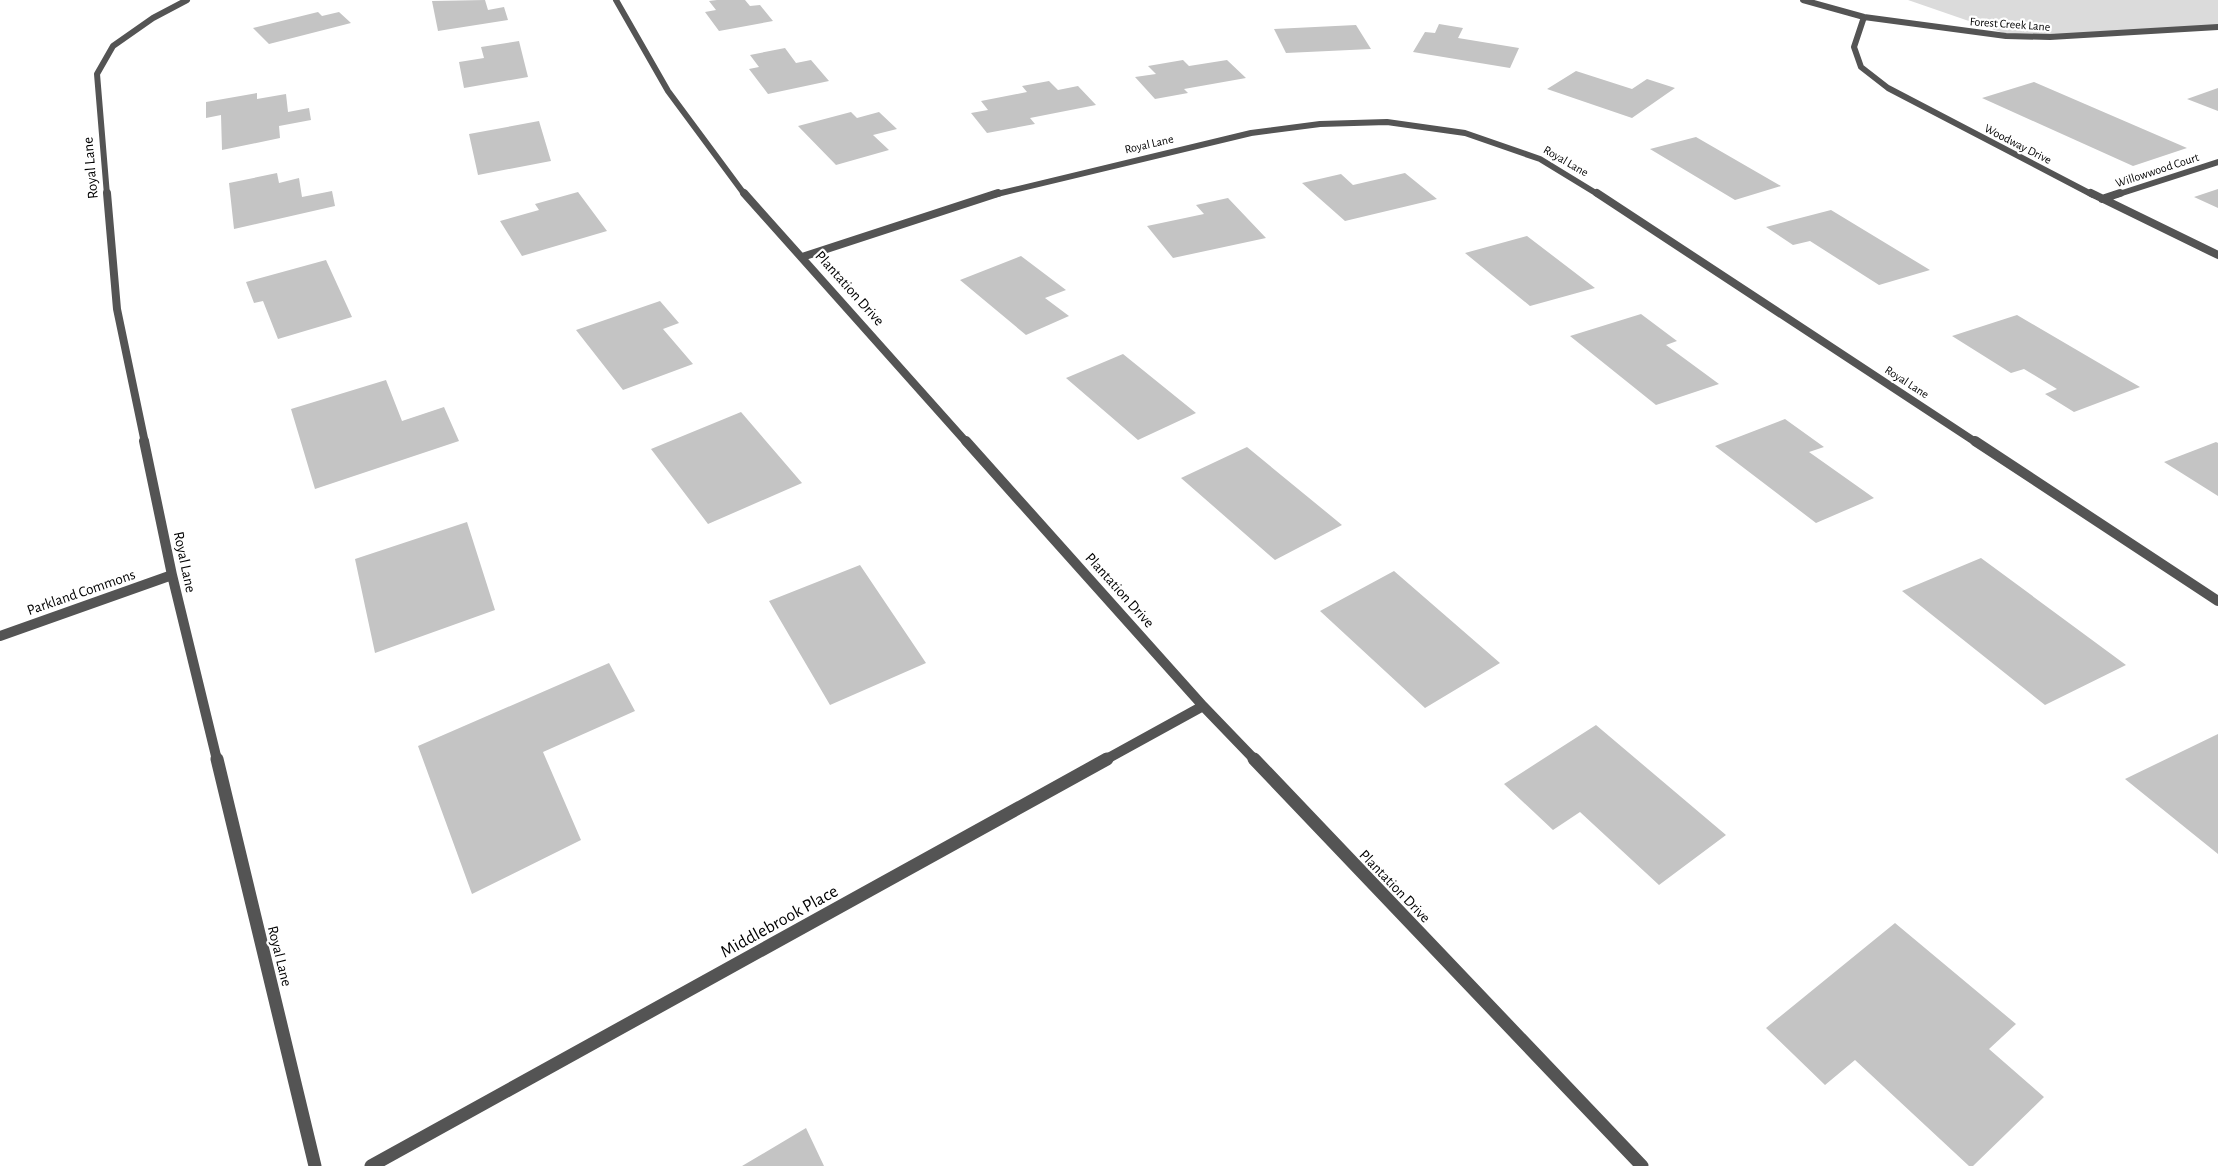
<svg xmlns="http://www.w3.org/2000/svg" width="2218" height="1166" font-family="'Alegreya Sans',sans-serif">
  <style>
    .green { fill: #dbdbdb }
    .building { fill: #c4c4c4 }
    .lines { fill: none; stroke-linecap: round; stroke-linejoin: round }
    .minor-far3 { stroke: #545454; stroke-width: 6 }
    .minor-far2 { stroke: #545454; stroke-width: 8 }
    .minor-far1 { stroke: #545454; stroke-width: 10 }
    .minor { stroke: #545454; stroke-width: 13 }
    .labels { text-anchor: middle; stroke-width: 4.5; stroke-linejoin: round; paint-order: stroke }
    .far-street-label { font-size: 12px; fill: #000; stroke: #fff }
    .street-label { font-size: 15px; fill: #000; stroke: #fff }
    .near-street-label { font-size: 18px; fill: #000; stroke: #fff }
  </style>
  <rect width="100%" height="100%" fill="#fff"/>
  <path class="green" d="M1908,0H2218V29L2018,38Z"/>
  <path class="building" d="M485,0L488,10L504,7L508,20L438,31L432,1Z
    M717,0H745L750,6L760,5L773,21L719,31L705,12L716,10L709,1Z
    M318,12L322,16L339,12L351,23L269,44L253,28Z
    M1439,24L1463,28L1458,38L1519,48L1510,68L1413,52L1425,32L1435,33Z
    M1356,25L1371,49L1286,53L1274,29Z
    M519,41L528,77L464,88L459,62L484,58L481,47Z
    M785,48L796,63L811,60L829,81L768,94L749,69L759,67L750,55Z
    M1183,60L1189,66L1227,60L1246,78L1184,89L1188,93L1155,99L1135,77L1156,74L1148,66Z
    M1576,71L1632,89L1647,79L1675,88L1632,118L1547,89Z
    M1049,81L1058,90L1078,86L1096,105L1030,118L1035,124L987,133L971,113L988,110L981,101L1027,92L1022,86Z
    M2034,82L2187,148L2133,166L1982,98Z
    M2218,88V111L2187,99Z
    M257,93V99L286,94L288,112L309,108L311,120L279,126L280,138L222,150L221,115L206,118V102Z
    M851,112L857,118L879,112L897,129L873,135L889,150L836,165L798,126Z
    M539,121L551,161L478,175L469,134Z
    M1696,137L1781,186L1735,200L1650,149Z
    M277,173L279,183L299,178L302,197L332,191L335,206L234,229L229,183Z
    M1405,173L1437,199L1345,221L1302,183L1341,174L1353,185Z
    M2218,189V208L2194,197Z
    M578,192L607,231L522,256L500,221L539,210L535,204Z
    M1228,198L1266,238L1173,258L1147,226L1204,214L1196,205Z
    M1831,210L1930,270L1879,285L1810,241L1793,245L1766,227Z
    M1527,236L1595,288L1530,306L1465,253Z
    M1021,256L1066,290L1045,298L1069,316L1026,335L960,280Z
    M326,260L352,317L278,339L263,301L254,303L246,282Z
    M660,301L679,323L663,329L693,364L623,390L576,330Z
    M1641,314L1677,341L1666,345L1719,384L1656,405L1570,336Z
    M2017,315L2140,387L2074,412L2045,394L2057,389L2024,369L2011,373L1952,336Z
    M1123,354L1196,413L1138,440L1066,378Z
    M386,380L402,421L444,407L459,441L315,489L291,409Z
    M741,412L802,483L708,524L651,449Z
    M1785,419L1824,447L1809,452L1874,498L1816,523L1715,446Z
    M2216,442L2218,443V496L2164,462Z
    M1247,447L1342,525L1275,560L1181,478Z
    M467,522L495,610L375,653L355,559Z
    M1981,558L2126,665L2045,705L1902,591Z
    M860,565L926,663L830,705L769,601Z
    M1394,571L1500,663L1425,708L1320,611Z
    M609,663L635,711L543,752L581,840L472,894L418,746Z
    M1596,725L1726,835L1659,885L1580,812L1553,830L1504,784Z
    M2218,734V854L2125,779Z
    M1895,923L2016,1024L1989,1049L2044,1097L1973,1166H1969L1855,1060L1825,1085L1766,1028Z
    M806,1128L824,1166H742Z"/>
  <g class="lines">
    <path class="minor-far3" d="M616,0L668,91L745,195
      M1803,0L1864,17L2006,36L2050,37L2218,27
      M1864,17L1854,47L1861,67L1888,88L2093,195
      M107,195L97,74L113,46L153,18L187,0
      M993,195L1251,133L1320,124L1387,122L1465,133L1540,159L1599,195
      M2116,195L2218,162"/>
    <path class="minor-far2" d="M107,193L117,309L145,443
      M744,193L967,443
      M1597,193L1977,443
      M2091,193L2218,255
      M2102,199L2120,193
      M802,257L998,193"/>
    <path class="minor-far1" d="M144,441L172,575L217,760
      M966,441L1203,706L1255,760
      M1975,441L2218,601
      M0,636L172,575
      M1105,760L1203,706"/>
    <path class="minor" d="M217,759L315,1166
      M1254,759L1642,1166
      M371,1166L1107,759"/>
  </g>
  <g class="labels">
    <g class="far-street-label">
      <text transform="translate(2010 24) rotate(4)" y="4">Forest Creek Lane</text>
      <text transform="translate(1149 144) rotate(-13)" y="4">Royal Lane</text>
      <text transform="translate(2018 144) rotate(27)" y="4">Woodway Drive</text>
      <text transform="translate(1566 161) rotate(30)" y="4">Royal Lane</text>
      <text transform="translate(2157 170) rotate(-18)" y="4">Willowwood Court</text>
      <text transform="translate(1907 382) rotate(33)" y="4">Royal Lane</text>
    </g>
    <g class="street-label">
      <text transform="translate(90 168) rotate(-95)" y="5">Royal Lane</text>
      <text transform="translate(850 288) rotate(48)" y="5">Plantation Drive</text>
      <text transform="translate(185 562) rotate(78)" y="5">Royal Lane</text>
      <text transform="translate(1120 590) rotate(48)" y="5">Plantation Drive</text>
      <text transform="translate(81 592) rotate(-19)" y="5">Parkland Commons</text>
      <text transform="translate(1395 886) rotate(46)" y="5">Plantation Drive</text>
      <text transform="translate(280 956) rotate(76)" y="5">Royal Lane</text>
    </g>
    <g class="near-street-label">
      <text transform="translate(779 921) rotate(-29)" y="6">Middlebrook Place</text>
    </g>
  </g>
</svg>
